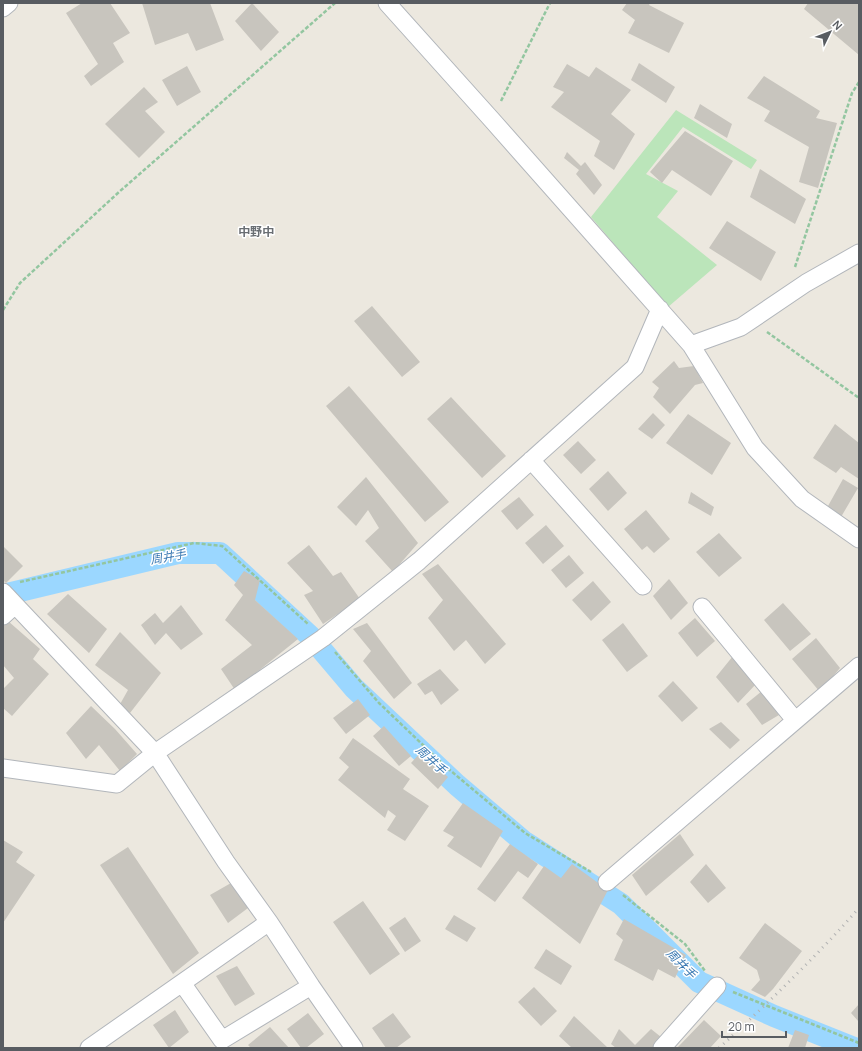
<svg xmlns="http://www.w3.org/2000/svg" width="862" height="1051" font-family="Manrope,'Noto Sans JP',sans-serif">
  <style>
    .green { fill: #bbe5ba }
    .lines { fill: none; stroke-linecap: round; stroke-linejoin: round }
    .canal { stroke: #9bd7ff; stroke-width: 22 }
    .building { fill: #c8c5be }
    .street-casing { stroke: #b2b6bb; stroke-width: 19 }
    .path { stroke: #93c6a0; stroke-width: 2.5; stroke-dasharray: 4 2; stroke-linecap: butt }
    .street { stroke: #fff; stroke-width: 17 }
    .rail { stroke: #b1b2b2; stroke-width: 3; stroke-dasharray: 1 5; stroke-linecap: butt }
    .labels { text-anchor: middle; stroke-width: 3; stroke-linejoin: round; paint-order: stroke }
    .neighbourhood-label { font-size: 12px; font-weight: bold; fill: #696e73; stroke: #fff }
    .water-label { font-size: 12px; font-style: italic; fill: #3978b2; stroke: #fff }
  </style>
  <rect width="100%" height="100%" fill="#ece8df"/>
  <path class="green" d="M676,110L757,160L751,169L683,127L646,174L678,191L657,217L717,265L668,307L591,217Z"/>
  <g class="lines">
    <path class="canal" d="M3,595L178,553H220L310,636L354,688L457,785L523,841L621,904L699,982L774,1016L854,1048"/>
  </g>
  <path class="building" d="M82,3H110L130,33L113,43L124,62L91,86L84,76L98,64L66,13Z
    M142,3H210L224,40L196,51L188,33L155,45Z
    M252,3L279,32L261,51L235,21Z
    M627,3H650L649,5L684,23L669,53L628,33L635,20L622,10Z
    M808,3H859V55L804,9Z
    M639,63L675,87L666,103L631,80Z
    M567,64L589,77L596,67L631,90L611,114L635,134L614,170L594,156L600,141L551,107L564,92L553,87Z
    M187,66L201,92L177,106L162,80Z
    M764,76L820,111L816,118L837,123L818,188L799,182L809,147L764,121L770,111L747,98Z
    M144,87L158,102L145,111L165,132L139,158L105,124Z
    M700,104L732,124L727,138L694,118Z
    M685,131L733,161L711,196L672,170L662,183L650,172Z
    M567,152L581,166L585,162L602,185L594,195L576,174L579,170L564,158Z
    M760,169L806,199L795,224L750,197Z
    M727,221L776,252L761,281L709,248Z
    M372,306L420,362L402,377L354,321Z
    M674,361L679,368L694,366L703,383L695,385L670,414L653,397L659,388L652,382Z
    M349,386L449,502L425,522L326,406Z
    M451,397L506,456L482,478L427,419Z
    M653,413L665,425L652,439L638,429Z
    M688,414L731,443L712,475L666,443Z
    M835,424L859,443V479L841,467L836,473L813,458Z
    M578,441L596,460L581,474L563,455Z
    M608,471L627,493L608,511L589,489Z
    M366,477L418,543L393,572L365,541L379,528L368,510L356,526L337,507Z
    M843,479L858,488L841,517L828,506Z
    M691,492L714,507L711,516L688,503Z
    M519,497L534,515L517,530L501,511Z
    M646,510L670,539L654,553L647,546L642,550L624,529Z
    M546,525L564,546L543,564L525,543Z
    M719,533L742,558L719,577L696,552Z
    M309,545L333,576L341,572L360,599L323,624L304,595L313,591L287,563Z
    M3,546L23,566L6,583L3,580Z
    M569,555L584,573L566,588L551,570Z
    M438,564L506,644L485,664L466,640L454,651L428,618L443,600L422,574Z
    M244,571L260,580L255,600L298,639L235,690L221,669L252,645L225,620L243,595L234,585Z
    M669,579L688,603L671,620L653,596Z
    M593,581L611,602L591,621L572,600Z
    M68,594L107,629L89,653L47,614Z
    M783,603L811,634L790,651L764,620Z
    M181,605L203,634L181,650L166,633L155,645L141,625L155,613L163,623Z
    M695,618L715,641L697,657L678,633Z
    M8,621L40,649L33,659L49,674L12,716L3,708V689L14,678L3,665V626Z
    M367,623L412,683L394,699L363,661L371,651L353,629Z
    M623,623L648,656L627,672L602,640Z
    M120,632L161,673L130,713L119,706L128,690L95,665Z
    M816,638L840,668L820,692L792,659Z
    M733,656L756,684L738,703L716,677Z
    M440,669L459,690L441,705L432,691L425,695L417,684Z
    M673,681L698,708L682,722L658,696Z
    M762,691L779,715L762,725L746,704Z
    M358,699L370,715L346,734L333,718Z
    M91,706L115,729L137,754L120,771L99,745L86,759L66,733Z
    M721,722L740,740L730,749L709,729Z
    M384,726L411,756L399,766L373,736Z
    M353,738L410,779L403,789L429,806L405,841L387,830L396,816L388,810L385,818L338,780L349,767L339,758Z
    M421,752L448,777L438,789L411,763Z
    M463,803L503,831L481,868L447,846L454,837L443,831Z
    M680,834L694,855L646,896L632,875Z
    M3,840L23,852L16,862L35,875L3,923Z
    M510,844L538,864L528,878L518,871L495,902L477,889Z
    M128,847L199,953L173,974L100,865Z
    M572,864L608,890L580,944L522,898L544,866L561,878Z
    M706,864L726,888L708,903L690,882Z
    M231,883L248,908L228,923L210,895Z
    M363,901L400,954L370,975L333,922Z
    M454,915L476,928L467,942L445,929Z
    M405,917L421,941L405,952L389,928Z
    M624,919L686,955L675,978L658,969L653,981L614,960L623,940L616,934Z
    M765,923L802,951L773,989L765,997L751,990L760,980L757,970L739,958Z
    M546,949L572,966L561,985L534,968Z
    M237,966L255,994L235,1006L216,976Z
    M534,987L557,1011L541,1026L518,1002Z
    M859,1004V1022L851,1013Z
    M175,1010L189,1032L169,1048L153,1025Z
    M308,1013L324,1034L306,1048H301L287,1029Z
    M393,1013L411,1037L396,1048H386L372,1028Z
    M574,1016L608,1048H572L559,1036Z
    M704,1020L721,1036L710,1048H677Z
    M270,1027L289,1048H251L248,1045Z
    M619,1029L635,1045L651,1029L661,1037L652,1048H616L611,1044Z
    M795,1030L809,1035L805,1048H788Z"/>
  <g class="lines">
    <g class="street-casing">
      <path id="street" d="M387,3L492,120L691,345L755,448L802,499L859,539
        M3,8L9,3
        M691,345L741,327L806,283L859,253
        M531,460L643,586
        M3,592L155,753L226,862L269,922L311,986L354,1048
        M702,607L795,720
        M3,616L15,605
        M3,768L117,784L155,753L323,638L419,561L635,367L660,309
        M607,882L859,666
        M182,983L222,1040L311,986
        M89,1048L269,922
        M662,1048L717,986"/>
    </g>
    <path class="path" d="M501,101L550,3
      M795,267L852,93L859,82
      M3,310L20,283L119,192L335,3
      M767,332L859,398
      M20,582L194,543L222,546L308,624
      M335,652L379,703L445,766L525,833L591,872
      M623,895L685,944L705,971
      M733,992L859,1043"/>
    <use href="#street" class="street"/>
    <path class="rail" d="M719,1048C768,1003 815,958 859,908"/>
  </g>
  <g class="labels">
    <g class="neighbourhood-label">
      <text x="256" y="236">中野中</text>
    </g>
    <g class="water-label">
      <text transform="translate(168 557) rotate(-10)" y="4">周井手</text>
      <text transform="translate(431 760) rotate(43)" y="4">周井手</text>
      <text transform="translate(681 964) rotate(45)" y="4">周井手</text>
    </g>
  </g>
  <rect width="862" height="1051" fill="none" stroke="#585c61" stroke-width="8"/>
  <g transform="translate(830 32) rotate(47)" stroke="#ffffff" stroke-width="3" paint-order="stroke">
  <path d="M0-3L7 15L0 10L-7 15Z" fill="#585c61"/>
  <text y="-6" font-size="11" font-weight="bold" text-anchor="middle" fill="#585c61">N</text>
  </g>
  <path d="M722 1031v6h64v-6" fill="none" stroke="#585c61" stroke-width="2"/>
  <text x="728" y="1031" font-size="12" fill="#585c61" stroke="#ffffff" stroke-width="3" paint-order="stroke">20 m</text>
</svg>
